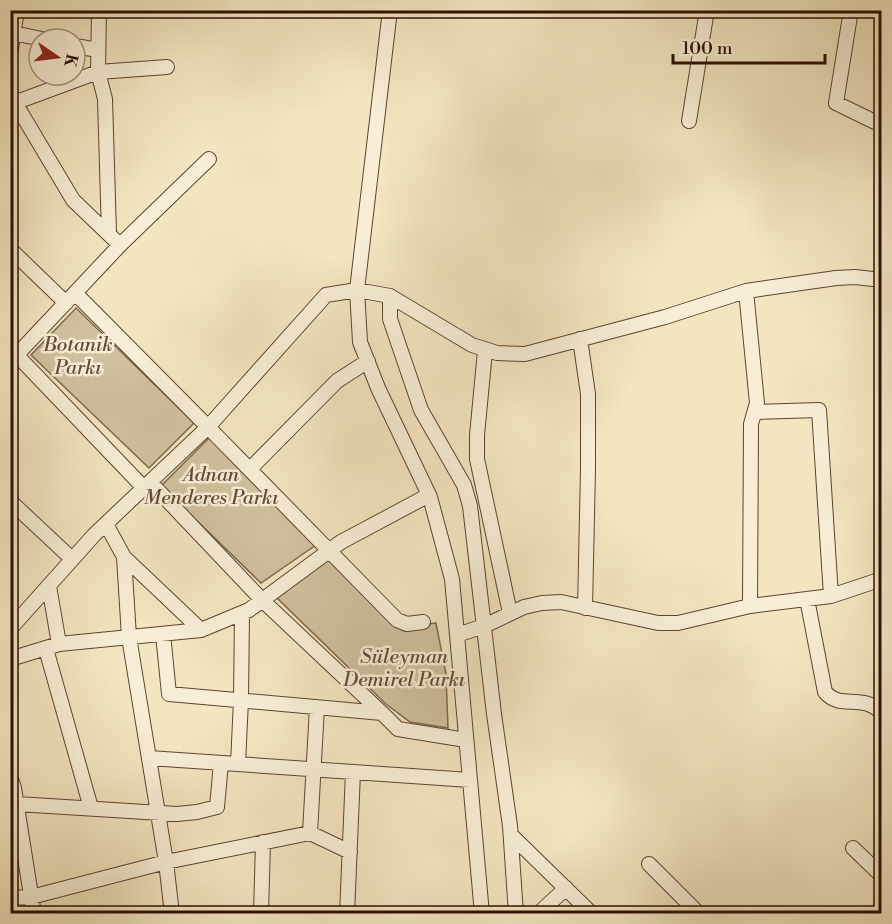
<svg xmlns="http://www.w3.org/2000/svg" width="892" height="924" font-family="'Libre Bodoni',serif">
  <style>
    .green { fill: #d0c09f; stroke: #7e6750; stroke-width: 1.5 }
    .lines { fill: none; stroke-linecap: round; stroke-linejoin: round }
    .minor-casing { stroke: #5e4431; stroke-width: 16 }
    .minor { stroke: #f7eed5; stroke-width: 14 }
    .labels { text-anchor: middle; stroke-width: 5; stroke-linejoin: round; paint-order: stroke }
    .park-label { font-size: 20px; font-style: italic; fill: #654c39; stroke: #f7eed5 }
  </style>
  <rect width="100%" height="100%" fill="#f2e5bf"/>
  <filter id="stains"><feTurbulence type="fractalNoise" baseFrequency=".00333" numOctaves="4"/><feColorMatrix values="0 0 0 0 .2 0 0 0 0 .09 0 0 0 0 .02 0 0 0 .5 -.17"/></filter>
  <radialGradient id="worn" r=".72"><stop offset=".6" stop-color="#630" stop-opacity="0"/><stop offset="1" stop-color="#630" stop-opacity=".3"/></radialGradient>
  <path class="green" d="M76,308L194,423L149,468L31,355Z
    M212,435L316,545L261,583L161,486Z
    M330,558L398,628L436,623L446,674L448,728L410,722L386,704L276,597Z"/>
  <g class="lines">
    <g class="minor-casing">
      <path id="minor" d="M99,10L98,72L105,99L109,234
        M390,10L357,290L360,342L378,388L430,497L452,579L482,914
        M851,10L836,103L875,122
        M13,33L42,39
        M75,46L98,50
        M10,55L17,10
        M10,97L14,101L22,100L98,72L167,67
        M14,101L73,200L120,245L209,159
        M689,121L707,10
        M10,249L66,303
        M746,291L757,403L751,424L750,606
        M75,293L208,427L326,295L357,290L390,296L472,345L497,353L525,354L665,317L746,291L836,278L855,277L882,280
        M390,296V319L421,410L464,485L470,506L494,714L510,826L516,914
        M580,339L588,394V469L585,608
        M10,348L144,488
        M485,351L477,435V459L510,613
        M10,362L120,245
        M756,412L819,410L831,596
        M250,469L337,381L368,361
        M150,482L262,600L382,713
        M10,501L72,559
        M106,524L124,557L129,637L166,862L172,914
        M124,557L201,630
        M49,586L59,644
        M807,599L825,692C841,711 862,692 882,713
        M10,629L94,535L208,427L397,620L407,624L423,622
        M163,634L169,694L382,713L398,729L466,740
        M457,635L484,626L524,607L542,603L561,602L658,623H678L750,606L831,596L882,579
        M46,649L91,808
        M10,659L59,644L201,630L249,610L341,542L429,495
        M149,758L470,780
        M238,764L241,700L242,613
        M10,776L14,788L34,914
        M17,804L177,814L197,812L217,807L221,763
        M310,833L317,707
        M511,835L592,914
        M853,848L882,876
        M649,864L699,914
        M10,898L31,897L166,862L310,833L350,852
        M261,914L263,842
        M347,914L353,772
        M538,914L566,888"/>
    </g>
    <use href="#minor" class="minor"/>
  </g>
  <g class="labels">
    <g class="park-label">
      <text x="78" y="351">Botanik<tspan x="78" dy="23">Parkı</tspan></text>
      <text x="211" y="481">Adnan<tspan x="211" dy="23">Menderes Parkı</tspan></text>
      <text x="404" y="663">Süleyman<tspan x="404" dy="23">Demirel Parkı</tspan></text>
    </g>
  </g>
  <rect width="892" height="924" fill="none" stroke="#f2e5bf" stroke-width="36"/>
  <rect x="12" y="12" width="868" height="900" fill="none" stroke="#2c0e02" stroke-width="3"/>
  <rect x="18" y="18" width="856" height="888" fill="none" stroke="#2c0e02" stroke-width="1.5"/>
  <g transform="translate(57 57) rotate(104)"><circle r="28" fill="#f7eed5" stroke="#a69481" stroke-width="1.5"/>
  <path d="M0-4.5L10 22L0 15L-10 22Z" fill="#8f2418"/>
  <text y="-9" font-size="16" font-weight="bold" text-anchor="middle" fill="#2c0e02">K</text>
  </g>
  <path d="M673 54v9h152v-9" fill="none" stroke="#2c0e02" stroke-width="3"/>
  <text x="682" y="54" font-size="18" fill="#2c0e02" stroke="#f7eed5" stroke-width="4.5" paint-order="stroke">100 m</text>
  <rect width="100%" height="100%" filter="url(#stains)"/>
  <rect width="100%" height="100%" fill="url(#worn)"/>
</svg>
